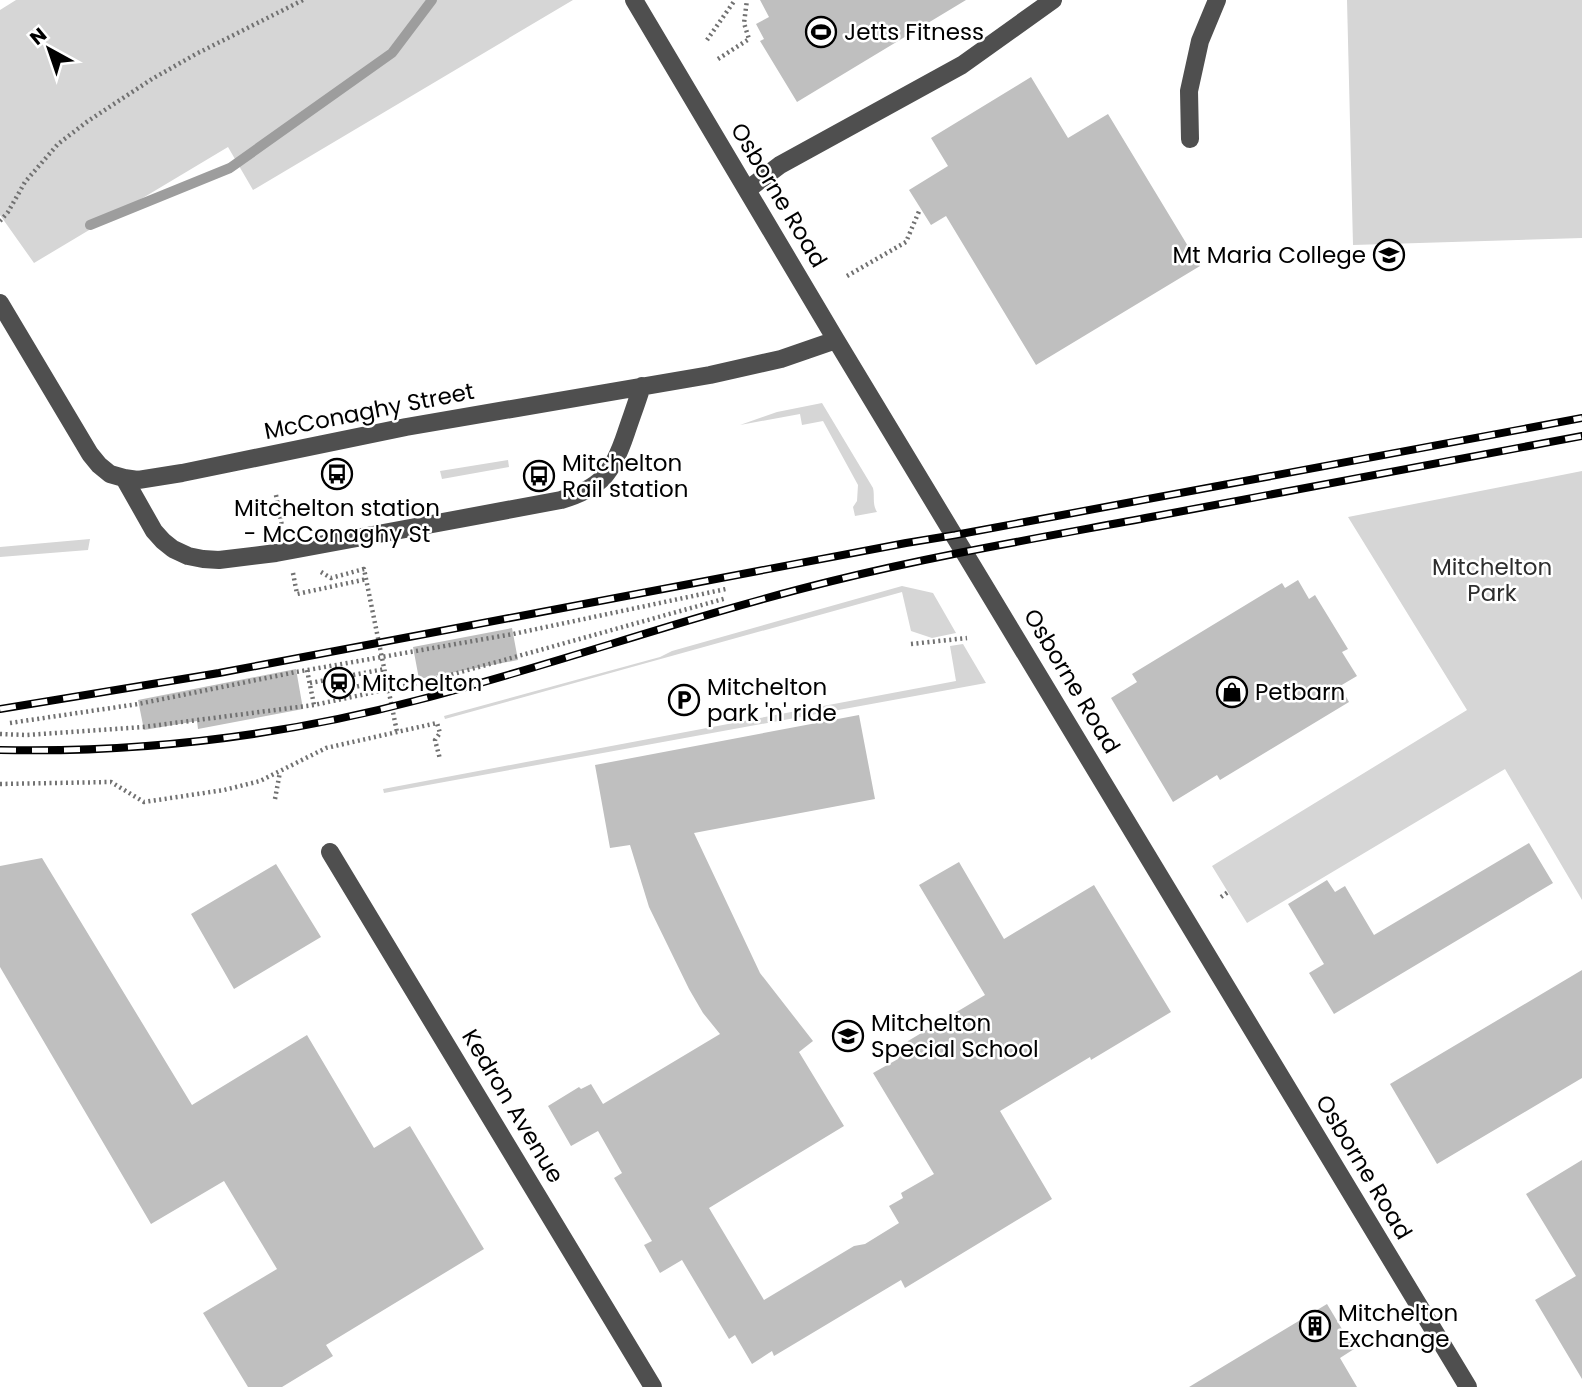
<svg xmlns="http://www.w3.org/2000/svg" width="1582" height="1387" font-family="Poppins,sans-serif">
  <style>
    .green { fill: #d6d6d6 }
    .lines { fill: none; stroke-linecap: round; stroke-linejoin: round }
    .stream { stroke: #9d9d9d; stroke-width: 10 }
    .building { fill: #bfbfbf }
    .path { stroke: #717171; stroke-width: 4.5; stroke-dasharray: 2 3.5; stroke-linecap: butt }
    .minor { stroke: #4f4f4f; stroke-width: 18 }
    .rail-casing { stroke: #000; stroke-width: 8 }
    .rail { stroke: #fff; stroke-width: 5; stroke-dasharray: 16; stroke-linecap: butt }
    .labels { text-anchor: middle; stroke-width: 5; stroke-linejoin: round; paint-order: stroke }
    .poi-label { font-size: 23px; fill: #000; stroke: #fff; text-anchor: start }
    .street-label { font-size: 23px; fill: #000; stroke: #fff }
    .park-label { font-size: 23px; fill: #2d2d2d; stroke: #fff }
  </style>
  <rect width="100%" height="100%" fill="#fff"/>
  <path class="green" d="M16,0H573L253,190L228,147L34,263L0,215V10Z
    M1347,0H1582V238L1353,245Z
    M822,403L873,488C875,496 872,504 877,512L855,516L853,507L857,501L858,485L823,421L802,425L800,414L740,425L777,412Z
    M508,460L509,467L442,479L440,471Z
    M1582,471V900L1505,769L1247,923L1212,866L1467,710L1348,517Z
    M90,539L88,550L0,557V547Z
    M902,586L933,593L956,633L932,638L911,631L902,592L445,719L444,716L660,657L672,651Z
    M963,644L986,683L384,793L383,789L956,681L950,646Z"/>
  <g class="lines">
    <path class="stream" d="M90,225L230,168L392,53L432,0"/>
  </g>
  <path class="building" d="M760,0H966L797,102L760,41L764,39L756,24L769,17Z
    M1031,77L1068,138L1108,114L1200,266L1036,365L946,216L931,225L909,190L948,166L931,138Z
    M1298,580L1309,599L1315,595L1348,649L1342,652L1357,676L1340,686L1349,702L1220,780L1217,775L1173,802L1111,698L1137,682L1132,674L1282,583L1285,588Z
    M512,628L518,660L419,679L413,647Z
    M296,669L303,709L198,729L197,721L144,730L138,700Z
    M859,715L875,799L694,833L760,973L813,1041L799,1052L844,1126L709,1208L764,1300L854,1246L865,1244L899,1223L889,1206L903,1198L901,1193L934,1174L873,1073L898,1059L908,1041L985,995L919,885L959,862L1004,939L1094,885L1171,1012L1091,1060L1090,1057L1000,1111L1052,1199L905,1288L901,1280L774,1356L772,1351L752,1364L735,1335L729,1339L682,1260L660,1273L644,1245L652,1241L614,1178L622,1173L598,1131L571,1146L548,1106L579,1087L581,1089L591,1084L603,1104L720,1034L703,1013L689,989L649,907L630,845L610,848L595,765Z
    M1529,843L1553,883L1334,1014L1309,973L1324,964L1288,904L1327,880L1335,892L1345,886L1374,935Z
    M42,858L192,1105L307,1035L374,1148L410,1126L484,1249L326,1345L333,1356L282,1387H248L203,1313L277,1269L224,1181L151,1224L0,967V866Z
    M276,864L321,937L234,989L191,914Z
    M1582,970V1078L1437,1164L1390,1084Z
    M1582,1160V1379L1535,1300L1576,1276L1526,1194Z
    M1327,1304L1354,1349L1340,1358L1357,1387H1189Z"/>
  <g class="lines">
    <path class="path" d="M707,40L735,0
      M718,59L749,39L744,23L747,0
      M0,221L8,212L25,182L58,144L88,121L152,79L196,54L303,0
      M847,276L906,242L920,209
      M276,495L282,526
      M321,572L331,578L364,569L397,732
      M293,573L297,594L367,579
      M911,644L967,638
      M307,670L314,705
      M310,683L385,669
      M341,690L387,680
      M10,723L138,704L296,672L513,634L726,589
      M0,734L27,735L143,727L314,705L432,680L727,598
      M0,784L111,782L144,802L224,790L260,781L326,748L437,723L440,733L435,740L440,759
      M275,799L280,772
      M1221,897L1228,892"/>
    <path class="minor" d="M634,0L836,340L1468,1387
      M1190,139L1189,91L1200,41L1217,0
      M747,190L780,165L962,65L1053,0
      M0,303L90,454L99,465L110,474L124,478L138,480L182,473L406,427L710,375L781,359L836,340
      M124,478L154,531L163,541L173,549L188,556L203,559L219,560L276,553L561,500C602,488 613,472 626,433C631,418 637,402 642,386
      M330,852L653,1387"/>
    <g class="rail-casing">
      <path id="rail" d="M0,709L219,673L906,543L955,535L1582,418
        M0,750C140,753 282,736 418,700C557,664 693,615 832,581C937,555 1044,537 1151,517C1294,490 1438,463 1582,436"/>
    </g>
    <use href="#rail" class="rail"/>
  </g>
  <defs>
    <g id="stadium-ring" transform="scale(1.575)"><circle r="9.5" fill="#fff" stroke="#000" stroke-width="1.5"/><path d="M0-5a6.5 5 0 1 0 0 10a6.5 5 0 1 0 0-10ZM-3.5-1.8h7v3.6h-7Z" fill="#000"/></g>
    <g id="school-ring" transform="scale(1.575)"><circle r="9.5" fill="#fff" stroke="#000" stroke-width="1.5"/><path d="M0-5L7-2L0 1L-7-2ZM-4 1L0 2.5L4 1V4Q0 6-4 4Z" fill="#000"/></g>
    <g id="bus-ring" transform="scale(1.575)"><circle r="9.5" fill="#fff" stroke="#000" stroke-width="1.5"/><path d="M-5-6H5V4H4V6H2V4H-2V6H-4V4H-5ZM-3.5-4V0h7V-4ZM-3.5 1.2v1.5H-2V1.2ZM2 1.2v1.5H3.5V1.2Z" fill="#000"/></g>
    <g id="station-ring" transform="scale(1.575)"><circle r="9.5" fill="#fff" stroke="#000" stroke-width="1.5"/><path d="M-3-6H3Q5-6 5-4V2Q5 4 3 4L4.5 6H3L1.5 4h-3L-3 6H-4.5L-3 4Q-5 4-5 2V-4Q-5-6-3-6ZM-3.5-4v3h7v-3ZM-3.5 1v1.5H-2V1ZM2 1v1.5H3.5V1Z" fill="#000"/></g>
    <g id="shop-ring" transform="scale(1.575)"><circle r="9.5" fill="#fff" stroke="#000" stroke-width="1.5"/><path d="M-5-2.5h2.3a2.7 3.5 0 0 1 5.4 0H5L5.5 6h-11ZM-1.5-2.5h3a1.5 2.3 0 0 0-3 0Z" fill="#000"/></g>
    <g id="parking-ring" transform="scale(1.575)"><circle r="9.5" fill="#fff" stroke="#000" stroke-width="1.5"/><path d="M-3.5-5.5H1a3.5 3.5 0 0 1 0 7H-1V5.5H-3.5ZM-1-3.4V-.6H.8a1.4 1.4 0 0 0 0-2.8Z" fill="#000"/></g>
    <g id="building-ring" transform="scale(1.575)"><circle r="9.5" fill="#fff" stroke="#000" stroke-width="1.5"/><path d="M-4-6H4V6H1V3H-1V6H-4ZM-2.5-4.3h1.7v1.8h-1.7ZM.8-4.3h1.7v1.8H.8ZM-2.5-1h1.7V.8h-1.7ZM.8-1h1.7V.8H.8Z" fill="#000"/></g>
  </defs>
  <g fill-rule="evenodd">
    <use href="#stadium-ring" x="821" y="32"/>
    <use href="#school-ring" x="1389" y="255"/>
    <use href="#bus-ring" x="337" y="474"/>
    <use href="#bus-ring" x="539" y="476"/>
    <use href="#station-ring" x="339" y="683"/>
    <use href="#shop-ring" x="1232" y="692"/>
    <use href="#parking-ring" x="684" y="700"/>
    <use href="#school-ring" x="848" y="1036"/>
    <use href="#building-ring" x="1315" y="1326"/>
  </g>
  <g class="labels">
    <g class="poi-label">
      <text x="844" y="40">Jetts Fitness</text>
      <text x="1366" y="263" text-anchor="end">Mt Maria College</text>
      <text x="562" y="471">Mitchelton<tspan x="562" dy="26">Rail station</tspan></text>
      <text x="337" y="516" text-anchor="middle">Mitchelton station<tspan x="337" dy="26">- McConaghy St</tspan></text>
      <text x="362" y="691">Mitchelton</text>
      <text x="707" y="695">Mitchelton<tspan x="707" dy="26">park 'n' ride</tspan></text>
      <text x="1255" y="700">Petbarn</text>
      <text x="871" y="1031">Mitchelton<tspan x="871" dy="26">Special School</tspan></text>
      <text x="1338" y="1321">Mitchelton<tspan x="1338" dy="26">Exchange</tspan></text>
    </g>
    <g class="street-label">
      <text transform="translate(779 195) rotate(59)" y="8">Osborne Road</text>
      <text transform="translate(369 411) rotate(-11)" y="8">McConaghy Street</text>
      <text transform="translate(1072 681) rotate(59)" y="8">Osborne Road</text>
      <text transform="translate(513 1106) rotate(59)" y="8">Kedron Avenue</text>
      <text transform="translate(1364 1167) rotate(59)" y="8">Osborne Road</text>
    </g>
    <g class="park-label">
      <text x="1492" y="575">Mitchelton<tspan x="1492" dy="26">Park</tspan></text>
    </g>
  </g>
  <g transform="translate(49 49) rotate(320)" stroke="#ffffff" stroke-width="5" paint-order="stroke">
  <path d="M0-5L12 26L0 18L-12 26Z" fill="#000000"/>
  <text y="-10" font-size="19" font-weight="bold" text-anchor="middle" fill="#000000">N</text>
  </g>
</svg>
